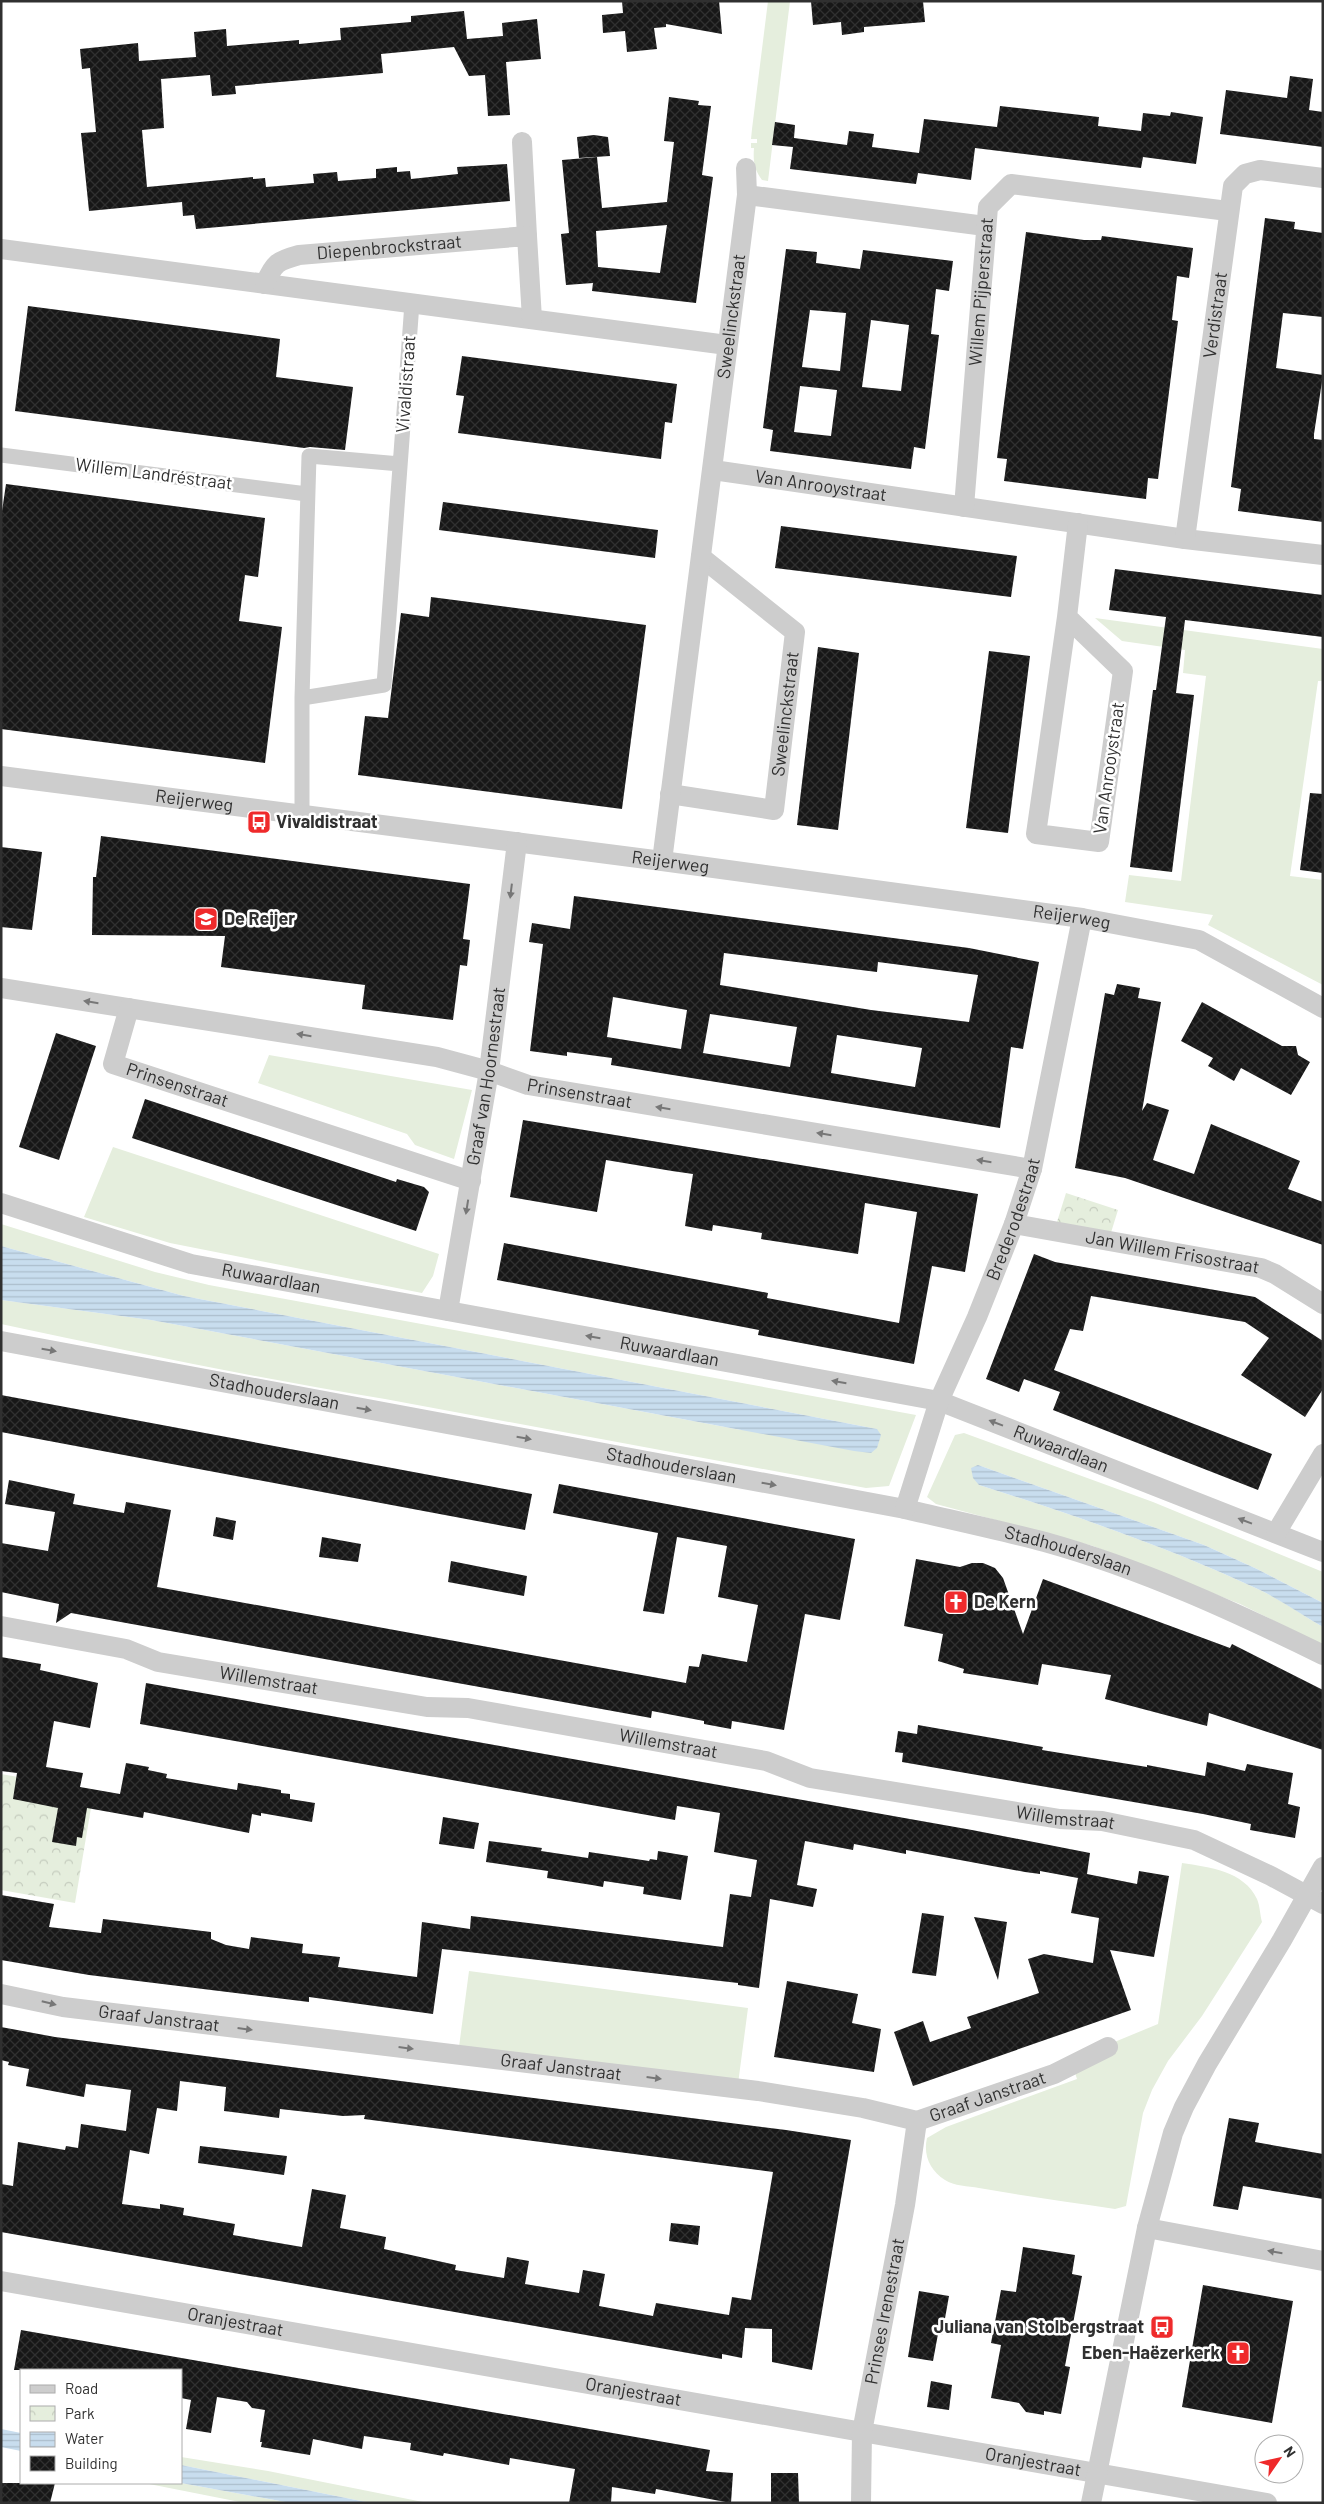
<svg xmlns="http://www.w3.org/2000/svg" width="1324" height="2504" font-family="Barlow,sans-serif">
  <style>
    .green { fill: #e5eedd }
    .park { fill: url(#park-crowns) }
    .water { fill: url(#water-rules) }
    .building { fill: url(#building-cross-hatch); fill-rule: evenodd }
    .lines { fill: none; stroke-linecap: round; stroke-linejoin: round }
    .pedestrian { stroke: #cdcdcd; stroke-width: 15 }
    .minor { stroke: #cdcdcd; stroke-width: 20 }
    .oneway { fill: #777 }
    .labels { text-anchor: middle; stroke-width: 5; stroke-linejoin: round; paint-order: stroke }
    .street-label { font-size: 18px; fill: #303030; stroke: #fff }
    .poi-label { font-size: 18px; font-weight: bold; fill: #303030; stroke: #fff; text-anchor: start }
  </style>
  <defs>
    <pattern id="park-crowns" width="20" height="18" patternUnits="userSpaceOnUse" patternTransform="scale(1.25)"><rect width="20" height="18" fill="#e5eedd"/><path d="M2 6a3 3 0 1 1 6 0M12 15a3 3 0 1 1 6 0" fill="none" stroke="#c5ccbe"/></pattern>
    <pattern id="water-rules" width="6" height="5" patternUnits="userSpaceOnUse" patternTransform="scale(1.25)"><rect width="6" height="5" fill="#c8ddee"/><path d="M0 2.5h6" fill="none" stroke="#acbecc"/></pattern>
    <pattern id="building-cross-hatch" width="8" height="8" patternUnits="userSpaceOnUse" patternTransform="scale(1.25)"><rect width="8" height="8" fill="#171717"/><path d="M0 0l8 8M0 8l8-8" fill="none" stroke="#303030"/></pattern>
  </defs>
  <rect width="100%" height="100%" fill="#fff"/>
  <path class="green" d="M768,1H790L768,181L762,180C754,169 753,161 754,148H751V143H757V139H751L752,129Z
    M1095,618L1323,649V681H1318L1290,876L1323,880V985L1208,925L1213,915L1125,902L1129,875L1181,881L1206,676L1183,673L1185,650L1122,641Z
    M269,1055L472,1090L454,1159L415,1145L407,1134L258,1083Z
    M113,1147L439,1254L433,1276L422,1293L170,1243L84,1217Z
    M1,1224L155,1272L209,1285L916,1415L889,1486L866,1488L385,1399C256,1378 128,1351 1,1324V1300L151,1320L741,1430L877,1429L184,1296L1,1246Z
    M964,1433L1153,1502L1323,1572V1603L1257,1569L1204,1545L978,1465L979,1485C1074,1515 1170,1548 1260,1590C1282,1600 1302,1615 1323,1627V1645L1240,1604L1093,1546L936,1504L927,1497L955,1435Z
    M1182,1863C1209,1867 1244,1871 1257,1899C1260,1906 1260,1915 1262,1922L1202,2016L1168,2061L1152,2090L1143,2113L1126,2206L1115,2209C1070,2202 1024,2196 979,2188C968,2186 954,2186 945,2180C930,2171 923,2155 927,2138L946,2127L1077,2079L1071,2060L1158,2024Z
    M469,1971L748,2008L738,2084L459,2047Z
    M181,2457L268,2471L428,2503H371L181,2465Z
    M144,2483H181L291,2503H245Z"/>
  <path class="park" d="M1066,1193L1118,1210L1109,1239L1057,1222Z
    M1,1774L94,1790L75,1903L1,1890Z"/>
  <path class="water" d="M1,1246L184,1296L877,1429L881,1435L877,1448L871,1453L854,1451L151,1320L1,1300Z
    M978,1465L1204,1545L1257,1569L1323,1603V1627C1302,1615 1282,1601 1260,1590C1170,1548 1074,1515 979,1485L973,1478L971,1468Z
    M1,2429L21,2433V2451L1,2447Z
    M181,2465L371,2503H291L181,2483Z"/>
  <path class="building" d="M622,1H719L722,34L666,24V27L654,28L657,49L627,52L625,31L603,33L602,15L623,13Z
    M811,1H923L925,22L864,27V32L842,35L841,22L813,25Z
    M464,11L467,39L503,36L502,23L537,19L541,59L506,62L510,115L488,116L485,75L469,76L454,47L381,54L383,73L235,86L236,94L212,96L210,75L161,79L164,128L142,130L147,187L253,177V179L265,178L266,187L314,183L313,174L337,172L338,181L376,178V169L397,167V172L410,171L411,179L458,174L457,167L507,164L510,201L196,229L194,215L183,216L182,202L89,211L81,133L96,132L90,68L82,69L80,49L138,43L139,61L196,57L194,32L226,29L227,46L299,40V44L341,40L340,28L411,22V16Z
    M1290,76L1313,79L1309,110L1323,112V147L1220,134L1226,90L1287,98Z
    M669,97L699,101L698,105L711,106L702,175L713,177L696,303L592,291L593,283L566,285L561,234L569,233L562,160L597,157L602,208L667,202L674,142L664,141ZM667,225L660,273L598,267L596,231Z
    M1000,106L1099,117L1098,126L1141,131L1143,113L1170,116L1171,112L1203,117L1196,164L1143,157L1141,168L975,148L971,180L918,173L916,184L790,169L793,147L772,145L775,122L795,125L794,138L847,145L849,131L874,134L872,147L919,153L924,119L997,127Z
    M594,135L608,137L610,156L579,158L577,137Z
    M1265,218L1295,222L1294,229L1323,233V317L1283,313L1276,368L1323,375L1314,434V439L1323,440V522L1238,511L1241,489L1231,487Z
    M1026,232L1084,240H1101L1102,236L1193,248L1189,278L1177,276L1172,320L1178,321L1158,479L1148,478L1146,499L1004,481L1007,459L997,458Z
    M786,249L817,252L816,263L860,269L863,250L953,261L949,291L936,289L931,334L939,335L925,449L914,447L911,469L770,451L773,430L763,428ZM810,310L846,313L840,371L802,367ZM871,320L909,325L901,391L862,387ZM800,386L837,390L831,436L794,432Z
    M28,306L280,339L276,377L353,387L345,450L310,447L304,448L15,411Z
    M462,356L677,384L672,423L665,422L661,459L458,433L464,396L456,395Z
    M6,484L265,518L258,577L245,575L239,621L282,627L265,763L1,729V518Z
    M443,502L658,530L655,558L439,530Z
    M781,526L1017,556L1011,597L775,568Z
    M1115,569L1323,595V637L1185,620L1176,693L1194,695L1172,872L1130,867L1153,690H1156L1166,617L1109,610Z
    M431,597L646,625L622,809L358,775L365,716L388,718L401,613L429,617Z
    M818,647L859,653L838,830L797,825Z
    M989,651L1030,656L1008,833L966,828Z
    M1310,793L1323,794V873L1300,870Z
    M101,836L470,884L463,939L470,940L467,966L460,965L453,1020L362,1009L365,985L221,967L225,936L92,935L93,877H96Z
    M1,847L42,852L32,930L1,927Z
    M574,896L969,948L1039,962L1023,1049L1011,1047L1000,1128L611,1065L612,1058L567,1052V1056L530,1051L543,944L529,942L532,923L570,929ZM724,953L877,972L878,962L978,975L969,1022L871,1010L720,985ZM613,997L687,1010L681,1049L607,1037ZM710,1014L797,1027L790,1067L703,1053ZM837,1035L922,1048L915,1087L831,1073Z
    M1117,984L1140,988L1138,998L1161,1002L1142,1111L1147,1103L1169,1110L1153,1160L1194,1174L1211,1124L1300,1161L1288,1189L1323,1202V1245L1125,1178L1075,1168L1105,993L1114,995Z
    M1202,1002L1282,1046H1296L1298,1055L1310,1062L1291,1095L1241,1068L1234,1081L1208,1066L1213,1058L1181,1041Z
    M56,1033L96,1046L59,1160L19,1147Z
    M145,1099L396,1182L397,1179L424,1187L429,1192L416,1231L132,1138Z
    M523,1120L978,1194L965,1272L932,1266L914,1364L758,1335L759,1330L497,1280L504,1243L768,1293L767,1298L899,1323L917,1212L865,1203L858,1254L761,1239L762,1233L713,1225L712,1231L685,1226L693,1174L672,1171L606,1160L597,1212L510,1197Z
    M1034,1254L1055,1262L1255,1297L1323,1341V1389L1305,1417L1241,1375L1269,1338L1245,1322L1091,1296L1083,1331L1070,1329L1054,1370L1272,1454L1258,1490L1053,1410L1060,1392L1024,1379L1019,1392L986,1379Z
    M1,1395L532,1494L525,1530L1,1432Z
    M9,1480L75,1494L73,1504L124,1513L126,1502L171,1510L157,1587L686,1683L689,1666L699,1667L702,1654L747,1662L758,1605L718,1597L727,1546L677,1537L664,1614L643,1611L658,1533L553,1513L559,1484L855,1539L840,1620L805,1614L784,1730L732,1721L731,1729L704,1724V1721L652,1711L651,1718L71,1613L56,1623L59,1604L1,1592V1543L48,1551L55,1512L5,1504Z
    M216,1517L236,1521L233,1540L213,1536Z
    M322,1537L361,1544L358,1562L319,1557Z
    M916,1559L960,1567L972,1563H983L995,1568L1003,1578L1023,1634L1043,1579L1230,1648L1232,1644L1323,1690V1750L1209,1713L1207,1726L1105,1699L1111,1675L1042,1664L1038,1685L963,1673L964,1669L938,1661L943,1634L904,1626Z
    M451,1561L527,1576L524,1596L448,1582Z
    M1,1657L41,1664L40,1670L98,1683L90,1728L54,1721L46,1767L83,1773L80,1787L120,1794L126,1763L149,1767L148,1770L167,1774L166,1778L237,1790L238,1783L281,1790V1793L290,1794V1799L315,1803L312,1822L261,1813V1816L252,1814L249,1833L144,1812L143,1818L87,1808L82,1838L77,1837L76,1846L52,1842L58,1808L13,1799L17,1773L1,1771Z
    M146,1683L972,1830L1090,1853L1087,1874L1137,1884L1139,1871L1169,1876L1154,1957L1110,1950L1131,2010L913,2086L894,2032L923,2021L930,2042L971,2028L967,2017L1039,1993L1028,1959L1044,1954L1093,1963L1099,1918L1071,1913L1078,1878L1040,1871V1874L1025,1872L906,1850V1854L854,1844L853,1850L805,1841L797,1885L817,1889L813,1907L770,1899L759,1988L738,1985V1983L442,1949L433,2014L309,1997V2002L89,1975L1,1960V1895L54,1904L49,1927L101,1933L103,1919L211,1932V1939L226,1945L249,1949L251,1937L288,1942L303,1944L302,1953L340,1957L338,1967L417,1977L422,1922L470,1929L471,1916L723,1947L730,1894L751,1897L757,1860L714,1852L720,1813L677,1806L675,1820L140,1724Z
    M918,1725L1043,1747L1042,1750L1147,1767V1765L1205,1776L1207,1762L1245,1771L1247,1764L1293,1773L1288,1804L1300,1807L1295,1838L1250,1830L1251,1824L1203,1814L902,1762L903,1753L895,1752L898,1731L917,1734Z
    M443,1817L479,1823L474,1849L439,1844Z
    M489,1841L542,1848L541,1851L588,1858L589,1852L649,1861L650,1859L657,1860L658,1851L688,1856L681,1900L643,1894L644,1887L604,1881L603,1887L592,1885L547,1878L548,1871L486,1862Z
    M922,1913L944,1916L936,1976L912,1973Z
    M974,1917L1007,1922L998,1980Z
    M787,1981L858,1994L852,2023L881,2029L874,2072L774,2057Z
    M1,2027L55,2037L786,2130L851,2140L812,2370L772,2362V2329L745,2328L742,2358L722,2354V2359L1,2232V2184L13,2186L18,2142L65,2150L66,2146L78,2148L81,2124L126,2131L131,2090L86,2084L84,2097L26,2086L29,2069L8,2065L9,2062L1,2060ZM180,2081L226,2087L224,2111L279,2118L280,2109L343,2116L365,2115L364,2119L773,2172L751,2300L732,2297L729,2315L656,2303L653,2316L599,2306L605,2274L583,2270L579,2293L525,2284L529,2261L507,2257L504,2278L455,2270L456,2265L384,2249L386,2237L340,2228L346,2195L312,2189L302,2247L233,2235L235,2224L183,2215L184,2208L160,2204V2209L122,2204L130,2150L149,2154L157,2108L177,2111Z
    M1229,2118L1259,2123L1255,2142L1323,2154V2199L1243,2186L1238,2210L1213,2206Z
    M200,2146L287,2156L284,2175L198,2163Z
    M671,2223L700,2226L698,2245L669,2241Z
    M1023,2247L1075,2255L1072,2274L1082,2276L1065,2366L1070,2367L1061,2414L1044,2411V2415L1026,2412L1019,2403L991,2398L1001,2345L991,2343L1001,2290L1016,2292Z
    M1203,2285L1293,2301L1272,2423L1182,2407Z
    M919,2291L949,2296L942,2335L938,2334L933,2361L908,2357Z
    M21,2330L710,2450L706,2471L733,2473L731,2503L656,2489L655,2494L612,2487L611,2503H569L575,2469L510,2458L509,2465L444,2453L443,2456L410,2450L411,2443L364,2436L362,2449L313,2439L310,2455L261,2447L262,2442H260L265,2410L252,2408L247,2402L217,2397L211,2433L186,2429L191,2400L181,2398V2370H14Z
    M931,2381L952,2385L949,2410L927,2407Z
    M771,2473H798L799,2503H771Z
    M1,2483H55L50,2503H1Z"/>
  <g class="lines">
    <path class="pedestrian" d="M1,455L307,494
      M302,698L309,456L400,464
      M302,814V698L384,685L412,303"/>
    <g class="minor">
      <path d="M522,142L527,236"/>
      <path d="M747,195L985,226"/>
      <path d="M1,249L727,345"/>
      <path id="s1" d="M265,284C274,263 277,261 299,255L527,236L532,319"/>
      <path id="s2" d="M713,470L1185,539L1323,555"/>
      <path id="s3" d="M964,507L988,207L1011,184L1228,211"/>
      <path id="s4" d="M1185,539L1233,186L1245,174L1260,170L1323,178"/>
      <path d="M1067,617L1123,671L1099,842L1036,834L1067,617L1078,523"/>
      <path id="s5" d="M1,776L662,861L1082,918L1199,940L1323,1008"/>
      <path id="s6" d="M670,794L774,810L795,632L701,557"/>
      <path id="s7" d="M662,861L747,195L746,168"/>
      <path id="s8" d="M1,988L437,1057L489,1071L528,1085L1032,1169"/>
      <path id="s9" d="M129,1008L113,1064L471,1181"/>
      <path id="s10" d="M1,1203L191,1264L939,1401L1323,1552"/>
      <path id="s11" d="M1014,1224L1261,1268L1275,1274L1323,1304"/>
      <path id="s12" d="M448,1311L489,1071L517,842"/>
      <path id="s13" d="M1,1341L905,1509C952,1520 999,1530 1045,1542C1142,1569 1233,1611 1323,1655"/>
      <path id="s14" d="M905,1509L939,1401L977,1317L1014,1224L1032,1169L1082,918"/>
      <path d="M1276,1533L1323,1454"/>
      <path id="s15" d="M1,1626L126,1649L158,1662L427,1707L468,1708L766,1761L810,1778L1060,1819L1102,1821L1194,1840L1271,1876L1323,1904"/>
      <path id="s16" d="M1,1994L63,2007L758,2091L863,2108L917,2121L1054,2074L1108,2047"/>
      <path d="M1147,2228L1323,2261"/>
      <path id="s17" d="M1,2281L1267,2503"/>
      <path id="s18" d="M861,2503L862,2432L905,2205L917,2121"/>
      <path d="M1091,2503L1147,2228L1173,2133L1184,2107L1207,2064L1282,1940L1323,1867"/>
    </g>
  </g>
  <defs><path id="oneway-solid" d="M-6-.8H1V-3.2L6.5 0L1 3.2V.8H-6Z" transform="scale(1.25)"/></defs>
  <g class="oneway">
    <use href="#oneway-solid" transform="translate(511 891) rotate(97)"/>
    <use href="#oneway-solid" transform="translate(91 1002) rotate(-171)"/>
    <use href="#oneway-solid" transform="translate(304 1035) rotate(-171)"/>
    <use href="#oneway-solid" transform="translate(663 1108) rotate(-171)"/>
    <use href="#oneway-solid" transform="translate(824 1134) rotate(-171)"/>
    <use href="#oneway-solid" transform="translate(984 1161) rotate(-171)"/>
    <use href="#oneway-solid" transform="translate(467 1207) rotate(99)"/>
    <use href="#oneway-solid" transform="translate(593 1337) rotate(-170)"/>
    <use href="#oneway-solid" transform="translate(49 1350) rotate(10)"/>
    <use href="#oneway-solid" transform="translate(839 1382) rotate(-170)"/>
    <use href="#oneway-solid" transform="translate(364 1409) rotate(10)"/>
    <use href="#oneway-solid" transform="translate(996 1423) rotate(-159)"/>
    <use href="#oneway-solid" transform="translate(524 1438) rotate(10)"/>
    <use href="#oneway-solid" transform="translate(769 1484) rotate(10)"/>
    <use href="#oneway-solid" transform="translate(1245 1521) rotate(-159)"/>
    <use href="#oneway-solid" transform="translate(49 2003) rotate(14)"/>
    <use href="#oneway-solid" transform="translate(245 2029) rotate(7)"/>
    <use href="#oneway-solid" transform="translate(406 2048) rotate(7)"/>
    <use href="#oneway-solid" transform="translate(654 2078) rotate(7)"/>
    <use href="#oneway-solid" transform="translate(1275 2252) rotate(-170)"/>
  </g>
  <defs>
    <g id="bus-square" transform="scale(1.25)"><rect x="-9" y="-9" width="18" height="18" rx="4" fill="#ef2a2b" stroke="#fff"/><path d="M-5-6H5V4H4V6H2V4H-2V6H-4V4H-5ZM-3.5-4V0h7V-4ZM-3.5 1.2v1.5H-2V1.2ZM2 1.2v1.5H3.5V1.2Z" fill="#fff"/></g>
    <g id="school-square" transform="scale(1.25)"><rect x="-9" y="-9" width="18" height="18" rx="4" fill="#ef2a2b" stroke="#fff"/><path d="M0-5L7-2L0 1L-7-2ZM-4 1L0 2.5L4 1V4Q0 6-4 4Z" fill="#fff"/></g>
    <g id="church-square" transform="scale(1.25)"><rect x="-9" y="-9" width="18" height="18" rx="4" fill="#ef2a2b" stroke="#fff"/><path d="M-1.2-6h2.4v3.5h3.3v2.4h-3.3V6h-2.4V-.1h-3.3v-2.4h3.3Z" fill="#fff"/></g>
  </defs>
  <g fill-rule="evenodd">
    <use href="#bus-square" x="259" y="822"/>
    <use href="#school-square" x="206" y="919"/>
    <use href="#church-square" x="956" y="1602"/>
    <use href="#bus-square" x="1162" y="2327"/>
    <use href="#church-square" x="1238" y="2353"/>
  </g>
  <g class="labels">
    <g class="street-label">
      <text dy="6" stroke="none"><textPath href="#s1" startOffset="138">Diepenbrockstraat</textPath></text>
      <text dy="6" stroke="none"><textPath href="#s3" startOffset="216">Willem Pijperstraat</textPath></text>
      <text dy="6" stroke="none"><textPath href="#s4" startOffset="226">Verdistraat</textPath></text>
      <text dy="6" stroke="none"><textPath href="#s7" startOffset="549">Sweelinckstraat</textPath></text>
      <text transform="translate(406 384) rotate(-86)" y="6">Vivaldistraat</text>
      <text transform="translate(154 474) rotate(7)" y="6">Willem Landréstraat</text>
      <text dy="6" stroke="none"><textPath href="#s2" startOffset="109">Van Anrooystraat</textPath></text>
      <text dy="6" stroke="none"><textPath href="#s6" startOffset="202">Sweelinckstraat</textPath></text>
      <text transform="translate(1109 768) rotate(-82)" y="6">Van Anrooystraat</text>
      <text dy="6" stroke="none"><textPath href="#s5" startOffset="195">Reijerweg</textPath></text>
      <text dy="6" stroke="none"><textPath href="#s5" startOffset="675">Reijerweg</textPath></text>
      <text dy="6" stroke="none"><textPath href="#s5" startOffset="1080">Reijerweg</textPath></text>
      <text dy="6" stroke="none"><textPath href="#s12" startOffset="238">Graaf van Hoornestraat</textPath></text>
      <text dy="6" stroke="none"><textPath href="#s9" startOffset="126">Prinsenstraat</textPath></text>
      <text dy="6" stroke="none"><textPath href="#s8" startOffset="589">Prinsenstraat</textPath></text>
      <text dy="6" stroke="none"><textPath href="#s14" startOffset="310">Brederodestraat</textPath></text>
      <text dy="6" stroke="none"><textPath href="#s11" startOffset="161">Jan Willem Frisostraat</textPath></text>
      <text dy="6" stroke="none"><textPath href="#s10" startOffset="281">Ruwaardlaan</textPath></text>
      <text dy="6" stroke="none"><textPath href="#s10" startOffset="686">Ruwaardlaan</textPath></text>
      <text dy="6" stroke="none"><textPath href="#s13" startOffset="278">Stadhouderslaan</textPath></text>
      <text dy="6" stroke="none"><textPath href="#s10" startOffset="1091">Ruwaardlaan</textPath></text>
      <text dy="6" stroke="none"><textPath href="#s13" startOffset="682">Stadhouderslaan</textPath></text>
      <text dy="6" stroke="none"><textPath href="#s13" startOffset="1088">Stadhouderslaan</textPath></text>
      <text dy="6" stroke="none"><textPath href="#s15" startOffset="274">Willemstraat</textPath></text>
      <text dy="6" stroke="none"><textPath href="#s15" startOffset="679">Willemstraat</textPath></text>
      <text dy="6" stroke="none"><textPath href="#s15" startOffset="1084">Willemstraat</textPath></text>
      <text dy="6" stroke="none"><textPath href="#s16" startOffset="160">Graaf Janstraat</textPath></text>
      <text dy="6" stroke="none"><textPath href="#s16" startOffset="565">Graaf Janstraat</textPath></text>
      <text dy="6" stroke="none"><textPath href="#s16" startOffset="1000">Graaf Janstraat</textPath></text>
      <text dy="6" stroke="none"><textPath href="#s18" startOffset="194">Prinses Irenestraat</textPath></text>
      <text dy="6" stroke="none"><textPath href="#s17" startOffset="238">Oranjestraat</textPath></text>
      <text dy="6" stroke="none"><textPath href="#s17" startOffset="642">Oranjestraat</textPath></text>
      <text dy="6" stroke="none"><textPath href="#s17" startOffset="1048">Oranjestraat</textPath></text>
    </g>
    <g class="poi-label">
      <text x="276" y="828">Vivaldistraat</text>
      <text x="224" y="925">De Reijer</text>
      <text x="974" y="1608">De Kern</text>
      <text x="1144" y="2333" text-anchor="end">Juliana van Stolbergstraat</text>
      <text x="1220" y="2359" text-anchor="end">Eben-Haëzerkerk</text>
    </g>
  </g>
  <rect width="1324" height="2504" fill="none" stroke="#303030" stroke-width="5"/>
  <rect x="20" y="2369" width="162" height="115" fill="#ffffff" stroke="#acacac"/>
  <rect x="30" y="2385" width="25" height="8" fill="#cdcdcd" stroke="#acacac"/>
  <text x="65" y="2394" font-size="15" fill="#303030">Road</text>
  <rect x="30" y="2406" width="25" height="15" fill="url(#park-crowns)" stroke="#acacac"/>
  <text x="65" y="2419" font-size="15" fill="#303030">Park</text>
  <rect x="30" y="2432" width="25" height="15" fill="url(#water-rules)" stroke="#acacac"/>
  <text x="65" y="2444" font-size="15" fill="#303030">Water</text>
  <rect x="30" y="2456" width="25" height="15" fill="url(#building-cross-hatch)" stroke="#acacac"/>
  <text x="65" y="2469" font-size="15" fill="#303030">Building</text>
  <g transform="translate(1279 2459) rotate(56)"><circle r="24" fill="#ffffff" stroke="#acacac"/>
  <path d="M0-4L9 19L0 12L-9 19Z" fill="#ef2a2b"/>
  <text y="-8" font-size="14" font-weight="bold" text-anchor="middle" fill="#303030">N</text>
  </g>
</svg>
